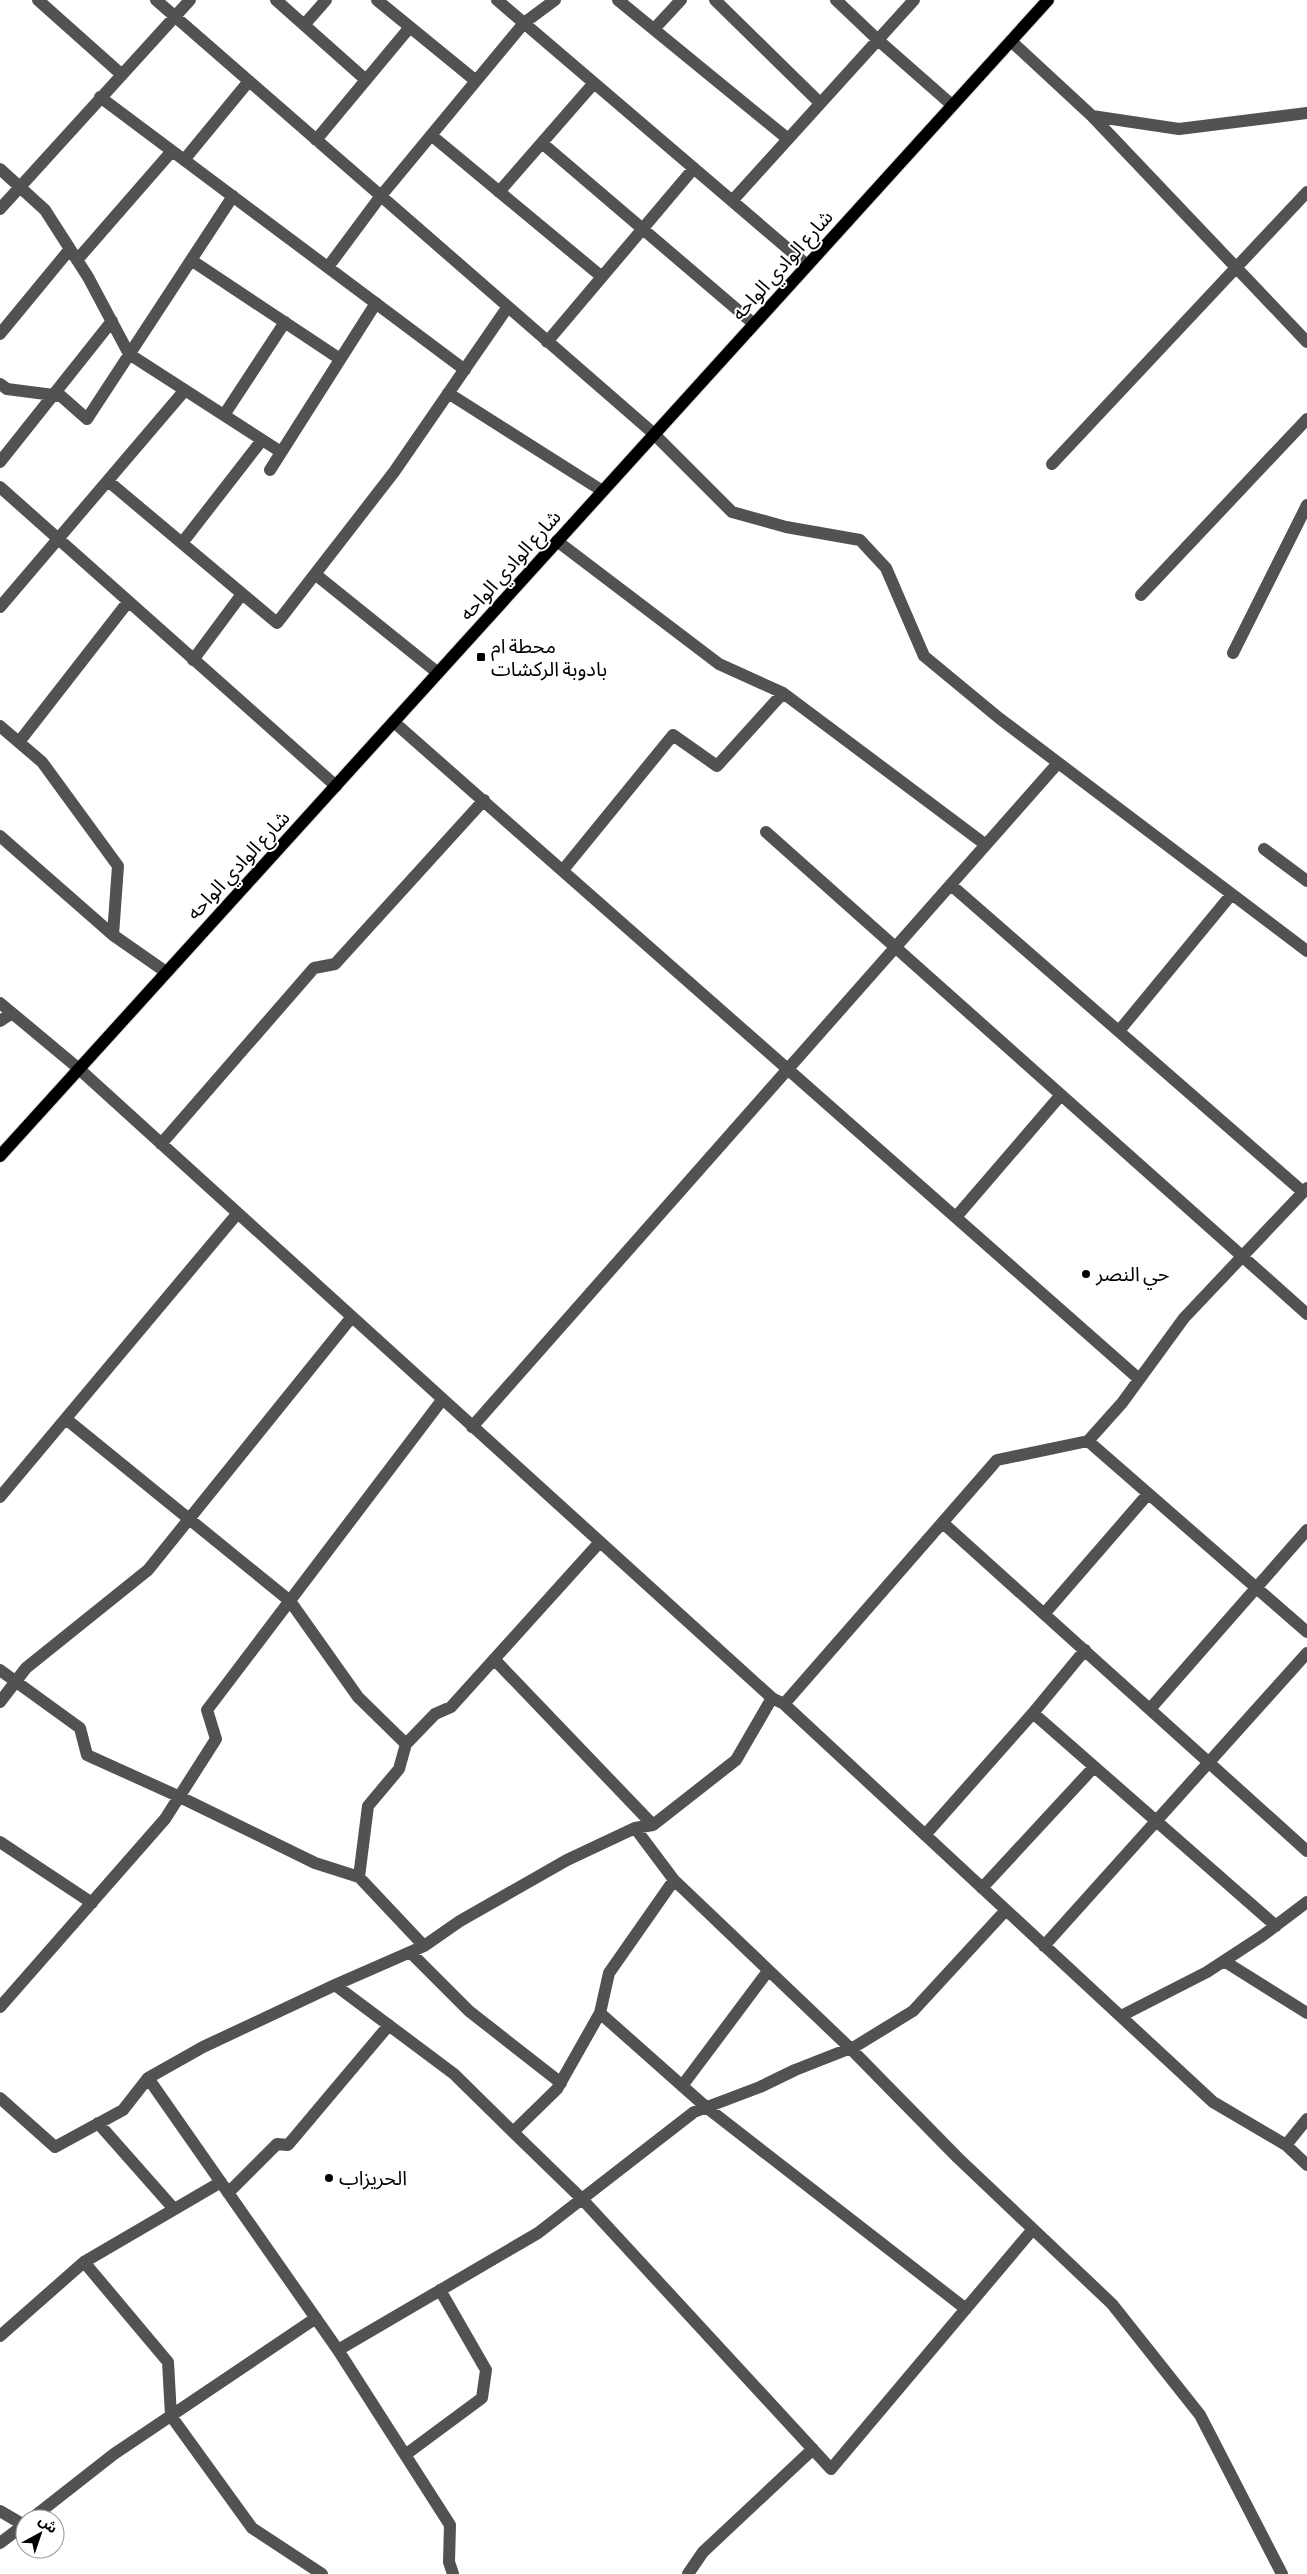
<svg xmlns="http://www.w3.org/2000/svg" width="1307" height="2574" font-family="'Alegreya Sans','Noto Sans Arabic',sans-serif">
  <style>
    .lines { fill: none; stroke-linecap: round; stroke-linejoin: round }
    .major-casing { stroke: #dbdbdb; stroke-width: 14 }
    .minor { stroke: #525252; stroke-width: 12 }
    .major { stroke: #000; stroke-width: 12 }
    .poi-dot { fill: #000; stroke: #fff; stroke-width: 2 }
    .labels { text-anchor: middle; stroke-width: 4; stroke-linejoin: round; paint-order: stroke }
    .street-label { font-size: 20px; fill: #000; stroke: #fff }
    .poi-label { font-size: 20px; fill: #000; stroke: #fff; text-anchor: start }
  </style>
  <rect width="100%" height="100%" fill="#fff"/>
  <g class="lines">
    <g class="major-casing">
      <path id="major" d="M0,1156L1048,0"/>
    </g>
    <path class="minor" d="M38,0L121,74
      M156,0L653,433L732,512L786,527L860,540L886,568L924,656L999,718L1307,951
      M276,0L366,80
      M377,0L476,81
      M497,0L807,265
      M618,0L788,139
      M715,0L820,103
      M836,0L878,40L952,105
      M304,25L326,0
      M654,29L681,0
      M1011,41L1092,116L1179,129L1307,113
      M100,97L465,370
      M1092,116L1307,342
      M431,135L602,277
      M316,140L410,27
      M542,143L754,324
      M184,160L249,81
      M0,169L45,210L88,277L129,354L281,452
      M499,192L594,83
      M732,201L914,0
      M0,209L190,0
      M77,260L172,151
      M191,260L340,359
      M328,267L380,197L524,23L555,0
      M0,334L70,249
      M547,342L694,168
      M0,384L7,389L61,396L87,419L233,196
      M448,393L601,490
      M224,415L285,322
      M0,462L112,321
      M1052,464L1307,192
      M270,470L376,303
      M108,481L277,623L394,472L507,308
      M0,487L336,786
      M557,541L719,664L783,693L986,845
      M182,543L262,440
      M315,574L438,673
      M1141,595L1307,419
      M0,607L185,390
      M1233,653L1307,505
      M193,660L242,594
      M395,723L1139,1379
      M0,726L42,762L118,866L113,935
      M19,742L128,602
      M766,832L1307,1314
      M0,836L113,935L166,972
      M1264,849L1307,881
      M563,870L673,735L717,766L783,693
      M951,885L1303,1192
      M0,1003L78,1068L772,1698L784,1704L1213,2102L1286,2145L1307,2165
      M0,1021L12,1013
      M1119,1031L1231,895
      M161,1144L314,968L335,964L484,800
      M956,1217L1060,1096
      M66,1419L290,1601L358,1697L406,1744L435,1714L451,1707L599,1543
      M472,1427L1058,763
      M1088,1441L1307,1632
      M0,1497L237,1214
      M943,1523L1307,1851
      M1044,1614L1148,1494
      M494,1659L653,1825
      M0,1670L80,1728L87,1755L180,1797L315,1863L359,1877L424,1946
      M0,1702L26,1668L148,1570L351,1318
      M784,1704L997,1460L1088,1441L1122,1403L1184,1318L1307,1188
      M1150,1709L1307,1530
      M1033,1713L1276,1926
      M635,1828L674,1880L850,2048L958,2158L1112,2304L1200,2415L1282,2574
      M925,1835L1033,1713L1085,1650
      M0,1842L92,1903
      M359,1877L368,1806L399,1769L406,1744
      M674,1880L609,1973L600,2013L706,2107L966,2309
      M982,1888L1094,1767
      M1044,1946L1307,1653
      M410,1952L469,2011L561,2083
      M1224,1961L1307,2013
      M335,1985L454,2074L513,2132L582,2199L831,2469L1033,2229
      M0,2007L165,1819L216,1739L207,1710L442,1400
      M1121,2016L1207,1972L1262,1936L1307,1902
      M148,2078L338,2350L450,2525L449,2562L453,2574
      M682,2086L768,1971
      M0,2098L55,2147L123,2110L148,2078L203,2047L335,1985L424,1946L460,1921L567,1860L635,1828L653,1825L736,1760L772,1698
      M98,2123L174,2209
      M513,2132L557,2089L600,2013
      M1286,2145L1307,2119
      M228,2193L277,2144L288,2145L389,2025
      M84,2262L168,2362L171,2416L252,2528L322,2574
      M0,2336L84,2262L221,2182
      M338,2350L538,2233L694,2112L760,2087L795,2070L856,2046L913,2011L1006,1910
      M405,2455L482,2398L486,2370L440,2290
      M0,2511L24,2525
      M31,2519L114,2454L316,2318
      M0,2543L25,2524
      M688,2574L703,2552L813,2449"/>
    <use href="#major" class="major"/>
  </g>
  <g class="poi-dot">
    <rect x="476" y="652" width="10" height="10" rx="2.5"/>
    <circle cx="1086" cy="1274" r="5"/>
    <circle cx="329" cy="2178" r="5"/>
  </g>
  <g class="labels">
    <g class="street-label">
      <text transform="translate(782 265) rotate(-48)" y="7">شارع الوادي الواحه</text>
      <text transform="translate(510 565) rotate(-48)" y="7">شارع الوادي الواحه</text>
      <text transform="translate(238 865) rotate(-47)" y="7">شارع الوادي الواحه</text>
    </g>
    <g class="poi-label">
      <text x="491" y="653">محطة ام<tspan x="491" dy="23">بادوبة الركشات</tspan></text>
      <text x="1096" y="1281">حي النصر</text>
      <text x="339" y="2185">الحريزاب</text>
    </g>
  </g>
  <g transform="translate(40 2534) rotate(40)"><circle r="24" fill="#ffffff" stroke="#999999"/>
  <path d="M0-4L9 19L0 12L-9 19Z" fill="#000000"/>
  <text y="-8" font-size="14" font-weight="bold" text-anchor="middle" fill="#000000">ش</text>
  </g>
</svg>
